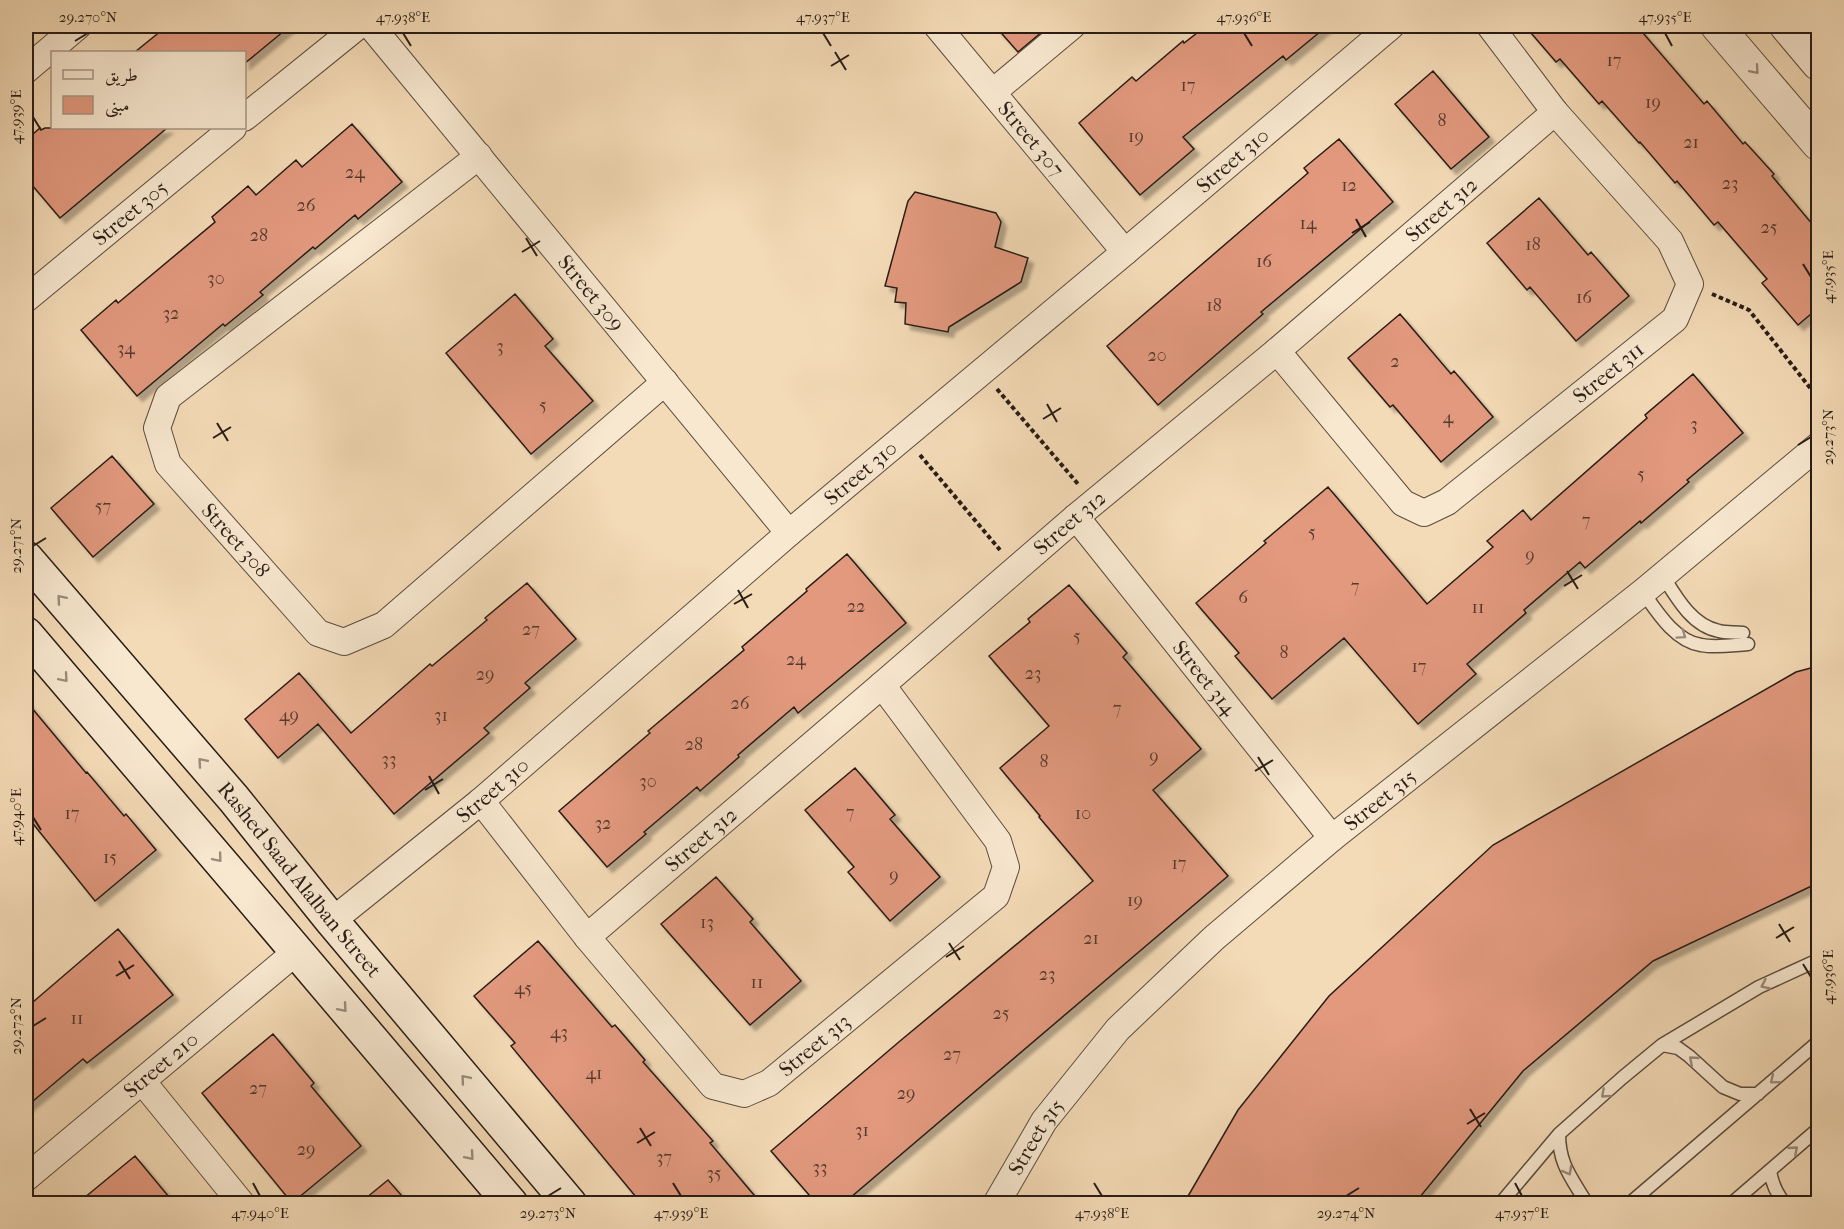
<svg xmlns="http://www.w3.org/2000/svg" width="1844" height="1229" font-family="'IM FELL French Canon',Amiri,serif">
  <style>
    .building { fill: #e2997e; stroke: #281c16; stroke-width: 1.5; filter: url(#shadow) }
    .lines { fill: none; stroke-linecap: round; stroke-linejoin: round }
    .service-casing { stroke: #5b4c3e; stroke-width: 15 }
    .minor-casing { stroke: #5b4c3e; stroke-width: 28 }
    .tertiary-casing { stroke: #5b4c3e; stroke-width: 34 }
    .secondary-casing { stroke: #281c16; stroke-width: 36 }
    .path { stroke: #281c16; stroke-width: 4; stroke-dasharray: 4.5 3; stroke-linecap: butt }
    .service { stroke: #f8e8d0; stroke-width: 12 }
    .minor { stroke: #f8e8d0; stroke-width: 26 }
    .tertiary { stroke: #f8e8d0; stroke-width: 32 }
    .secondary { stroke: #f8e8d0; stroke-width: 33 }
    .oneway { stroke: #9a8c7c }
    .ticks { fill: none; stroke: #281c16; stroke-width: 2 }
    .labels { text-anchor: middle; stroke-width: 6; stroke-linejoin: round; paint-order: stroke }
    .number-label { font-size: 18px; fill: #563b30 }
    .street-label { font-size: 21px; fill: #281c16; stroke: #f8e8d0 }
    .neatline { fill: none; stroke: #281c16; stroke-width: 2 }
    .ticks-label { font-size: 15px; text-anchor: middle; fill: #281c16 }
  </style>
  <defs>
    <filter id="shadow"><feDropShadow dx="5.5" dy="5.5" stdDeviation="1.5" flood-color="#0004"/></filter>
  </defs>
  <rect width="100%" height="100%" fill="#f4dbb7"/>
  <filter id="stains"><feTurbulence type="fractalNoise" baseFrequency=".00333" numOctaves="4"/><feColorMatrix values="0 0 0 0 .2 0 0 0 0 .09 0 0 0 0 .02 0 0 0 .5 -.17"/></filter>
  <radialGradient id="worn" r=".72"><stop offset=".6" stop-color="#630" stop-opacity="0"/><stop offset="1" stop-color="#630" stop-opacity=".3"/></radialGradient>
  <path class="building" d="M167,26H290L244,64V52H135Z
    M995,26H1049L1018,52Z
    M1206,26H1327L1286,60L1283,56L1183,137L1194,149L1140,195L1079,123L1132,77L1136,81L1183,41L1184,43Z
    M1525,26H1637L1704,104L1707,101L1743,144L1745,142L1774,174L1772,176L1818,231V308L1798,325L1762,283L1767,279L1718,222L1714,225L1677,181L1675,183L1640,142L1639,143L1602,101L1599,104L1560,59L1556,62Z
    M1433,71L1489,137L1451,169L1395,104Z
    M352,124L402,182L358,219L355,215L315,249L313,247L260,292L263,295L225,326L223,324L137,396L81,330L116,300L118,303L215,222L212,217L248,186L256,195L296,160L302,167Z
    M40,128L41,130L45,128H167L60,218L26,178V140Z
    M1339,139L1393,202L1261,312L1263,314L1158,405L1107,346L1308,173L1304,168Z
    M915,192L996,213L1001,222L995,247L1028,258L1021,282L949,327L948,332L905,324L906,303L895,302L897,288L885,286L908,201Z
    M1539,198L1588,255L1591,252L1629,296L1576,341L1530,287L1527,290L1487,243Z
    M515,294L553,339L545,346L593,401L531,454L446,353Z
    M1400,314L1451,374L1454,371L1493,417L1441,462L1393,405L1390,407L1348,358Z
    M1693,374L1743,433L1687,480L1689,482L1641,523L1640,521L1585,568L1580,562L1524,610L1526,613L1467,664L1476,674L1418,724L1344,638L1272,699L1235,656L1239,653L1196,603L1266,543L1264,541L1328,487L1427,604L1493,547L1487,541L1523,510L1531,520L1647,418L1645,415Z
    M112,456L154,504L93,557L51,508Z
    M847,554L906,623L798,713L794,707L738,755L739,757L700,791L697,787L644,832L646,834L607,867L559,811L650,733L648,731L744,650L742,647L807,591L806,589Z
    M527,583L576,639L525,683L530,688L484,728L489,733L394,814L318,724L278,758L245,719L299,673L351,733L430,664L432,666L487,620L485,618Z
    M1069,585L1127,653L1123,657L1201,749L1153,790L1228,876L844,1203H816L771,1151L900,1041L1093,881L1039,817L1040,816L1000,768L1049,726L989,656L1030,622L1028,619Z
    M1818,666V883L1653,961L1523,1071L1415,1203H1184L1238,1110L1329,996L1493,845L1796,672Z
    M26,701L86,773L87,772L124,816L126,814L156,850L95,901L26,815Z
    M855,768L895,815L890,819L940,877L890,921L848,872L854,867L805,810Z
    M716,877L753,919L750,922L801,981L750,1025L661,924Z
    M118,929L173,995L87,1063L83,1059L26,1107V1008Z
    M538,941L612,1027L615,1025L645,1060L643,1062L713,1141L710,1143L754,1195L744,1203H641L511,1046L515,1043L474,996Z
    M273,1034L314,1083L311,1086L361,1146L292,1203L202,1093Z
    M135,1156L174,1203H78Z
    M388,1180L408,1203H360Z"/>
  <g class="lines">
    <g class="service-casing">
      <path id="service" d="M1663,576C1676,597 1692,626 1719,631C1726,633 1735,632 1743,633
        M1643,592C1657,612 1675,641 1701,645C1716,648 1732,645 1748,644
        M1662,1045L1678,1048L1689,1056L1723,1087L1740,1094H1758
        M1559,1134C1559,1165 1572,1178 1587,1204
        M1770,1171C1772,1184 1776,1193 1785,1204
        M1500,1204L1559,1134L1622,1078L1662,1045L1759,987L1818,960
        M1629,1204L1818,1042
        M1731,1204L1818,1129"/>
    </g>
    <g class="minor-casing">
      <g id="minor">
        <path id="s1" d="M371,26L789,533"/>
        <path id="s2" d="M937,26L1125,252"/>
        <path d="M26,70L78,26"/>
        <path d="M993,92L1072,26"/>
        <path d="M244,118L358,26"/>
        <path id="s3" d="M479,156L168,397L157,428L168,464L318,633L344,642L384,625L665,382"/>
        <path id="s4" d="M26,299L233,128"/>
        <path id="s5" d="M1277,351L1403,503L1424,513L1447,502L1675,319L1690,284L1670,241L1555,112L1490,26"/>
        <path id="s6" d="M1076,517L1332,838"/>
        <path id="s7" d="M481,801L587,937L713,1086L744,1094L769,1083L996,896L1006,867L998,841L882,685"/>
        <path id="s8" d="M332,921L481,801L789,533L1125,252L1391,26"/>
        <path id="s9" d="M587,937L882,685L1076,517L1277,351L1555,112"/>
        <path d="M142,1081L242,1204"/>
        <path id="s10" d="M26,1178L296,952"/>
        <path id="s11" d="M996,1204L1044,1121L1118,1029L1214,938L1332,838L1643,592L1818,446"/>
      </g>
    </g>
    <g class="tertiary-casing">
      <path id="tertiary" d="M1717,26L1818,144
        M1786,26L1818,64"/>
    </g>
    <g class="secondary-casing">
      <g id="secondary">
        <path id="s12" d="M26,558L234,799L332,921L570,1204"/>
        <path d="M26,634C189,823 349,1014 511,1204"/>
      </g>
    </g>
    <path class="path" d="M1712,294L1749,310L1818,398
      M997,389L1078,484
      M920,455L1000,550"/>
    <use href="#service" class="service"/>
    <use href="#minor" class="minor"/>
    <use href="#tertiary" class="tertiary"/>
    <use href="#secondary" class="secondary"/>
  </g>
  <defs><path id="oneway-chevron" d="M-2-3.5L2.5 0L-2 3.5" fill="none" stroke-width="1.6" stroke-linecap="round" stroke-linejoin="round" transform="scale(1.5)"/></defs>
  <g class="oneway">
    <use href="#oneway-chevron" transform="translate(1755 70) rotate(49)"/>
    <use href="#oneway-chevron" transform="translate(61 599) rotate(-131)"/>
    <use href="#oneway-chevron" transform="translate(1682 635) rotate(35)"/>
    <use href="#oneway-chevron" transform="translate(64 678) rotate(49)"/>
    <use href="#oneway-chevron" transform="translate(202 762) rotate(-131)"/>
    <use href="#oneway-chevron" transform="translate(218 858) rotate(50)"/>
    <use href="#oneway-chevron" transform="translate(1765 985) rotate(155)"/>
    <use href="#oneway-chevron" transform="translate(343 1008) rotate(49)"/>
    <use href="#oneway-chevron" transform="translate(1693 1060) rotate(-139)"/>
    <use href="#oneway-chevron" transform="translate(465 1079) rotate(-130)"/>
    <use href="#oneway-chevron" transform="translate(1774 1080) rotate(140)"/>
    <use href="#oneway-chevron" transform="translate(1605 1094) rotate(138)"/>
    <use href="#oneway-chevron" transform="translate(1794 1150) rotate(-41)"/>
    <use href="#oneway-chevron" transform="translate(470 1156) rotate(49)"/>
    <use href="#oneway-chevron" transform="translate(1568 1171) rotate(61)"/>
  </g>
  <path class="ticks" d="M403,33L411,46M823,33L831,46M1244,33L1252,46M1665,33L1672,46M75,41L88,33M835,52L846,70M831,66L849,55M33,117L41,130M1356,219L1366,237M1352,233L1370,222M526,238L537,256M522,252L540,241M1803,264L1811,277M1047,404L1057,422M1043,419L1061,408M217,423L228,441M213,438L231,427M1798,445L1811,437M33,546L46,538M1567,571L1578,589M1564,586L1582,575M738,590L748,608M734,604L752,594M1258,757L1269,775M1255,771L1273,760M429,776L439,794M425,790L443,779M33,817L41,830M1779,924L1790,942M1776,938L1794,927M949,943L960,960M946,957L964,946M119,961L130,979M1803,964L1811,977M116,976L134,965M33,1026L46,1018M1470,1109L1481,1127M1467,1124L1485,1113M640,1128L651,1146M637,1143L655,1132M253,1183L260,1196M673,1183L681,1196M1094,1183L1102,1196M1515,1183L1522,1196M548,1196L561,1188M1346,1196L1359,1188"/>
  <g class="labels">
    <g class="number-label">
      <text x="1614" y="66">17</text>
      <text x="1188" y="91">17</text>
      <text x="1653" y="108">19</text>
      <text x="1442" y="126">8</text>
      <text x="1136" y="142">19</text>
      <text x="1691" y="148">21</text>
      <text x="355" y="178">24</text>
      <text x="1730" y="189">23</text>
      <text x="1349" y="191">12</text>
      <text x="306" y="211">26</text>
      <text x="1308" y="229">14</text>
      <text x="1769" y="233">25</text>
      <text x="259" y="241">28</text>
      <text x="1533" y="250">18</text>
      <text x="1264" y="267">16</text>
      <text x="216" y="284">30</text>
      <text x="1584" y="303">16</text>
      <text x="1214" y="311">18</text>
      <text x="171" y="319">32</text>
      <text x="500" y="352">3</text>
      <text x="126" y="354">34</text>
      <text x="1157" y="361">20</text>
      <text x="1395" y="367">2</text>
      <text x="543" y="411">5</text>
      <text x="1448" y="423">4</text>
      <text x="1694" y="430">3</text>
      <text x="1641" y="480">5</text>
      <text x="103" y="512">57</text>
      <text x="1586" y="526">7</text>
      <text x="1312" y="538">5</text>
      <text x="1530" y="561">9</text>
      <text x="1355" y="592">7</text>
      <text x="1243" y="603">6</text>
      <text x="856" y="612">22</text>
      <text x="1478" y="613">11</text>
      <text x="531" y="635">27</text>
      <text x="1077" y="642">5</text>
      <text x="1284" y="658">8</text>
      <text x="796" y="665">24</text>
      <text x="1419" y="672">17</text>
      <text x="1033" y="679">23</text>
      <text x="485" y="680">29</text>
      <text x="740" y="709">26</text>
      <text x="1117" y="714">7</text>
      <text x="289" y="721">49</text>
      <text x="441" y="721">31</text>
      <text x="694" y="750">28</text>
      <text x="1154" y="762">9</text>
      <text x="389" y="765">33</text>
      <text x="1044" y="767">8</text>
      <text x="648" y="787">30</text>
      <text x="850" y="818">7</text>
      <text x="72" y="819">17</text>
      <text x="1083" y="819">10</text>
      <text x="603" y="829">32</text>
      <text x="110" y="863">15</text>
      <text x="1179" y="869">17</text>
      <text x="894" y="881">9</text>
      <text x="1135" y="906">19</text>
      <text x="707" y="928">13</text>
      <text x="1091" y="944">21</text>
      <text x="1047" y="980">23</text>
      <text x="757" y="988">11</text>
      <text x="523" y="994">45</text>
      <text x="1001" y="1019">25</text>
      <text x="77" y="1024">11</text>
      <text x="559" y="1038">43</text>
      <text x="952" y="1060">27</text>
      <text x="594" y="1079">41</text>
      <text x="258" y="1094">27</text>
      <text x="906" y="1099">29</text>
      <text x="862" y="1136">31</text>
      <text x="306" y="1155">29</text>
      <text x="664" y="1163">37</text>
      <text x="820" y="1173">33</text>
      <text x="714" y="1179">35</text>
    </g>
    <g class="street-label">
      <text dy="7" stroke="none"><textPath href="#s2" startOffset="147">Street 307</textPath></text>
      <text dy="7" stroke="none"><textPath href="#s8" startOffset="1179">Street 310</textPath></text>
      <text dy="7" stroke="none"><textPath href="#s9" startOffset="1122">Street 312</textPath></text>
      <text dy="7" stroke="none"><textPath href="#s4" startOffset="135">Street 305</textPath></text>
      <text dy="7" stroke="none"><textPath href="#s1" startOffset="346">Street 309</textPath></text>
      <text dy="7" stroke="none"><textPath href="#s5" startOffset="453">Street 311</textPath></text>
      <text dy="7" stroke="none"><textPath href="#s8" startOffset="693">Street 310</textPath></text>
      <text dy="7" stroke="none"><textPath href="#s9" startOffset="636">Street 312</textPath></text>
      <text dy="7" stroke="none"><textPath href="#s3" startOffset="566">Street 308</textPath></text>
      <text dy="7" stroke="none"><textPath href="#s6" startOffset="206">Street 314</textPath></text>
      <text dy="7" stroke="none"><textPath href="#s8" startOffset="207">Street 310</textPath></text>
      <text dy="7" stroke="none"><textPath href="#s11" startOffset="562">Street 315</textPath></text>
      <text dy="7" stroke="none"><textPath href="#s9" startOffset="150">Street 312</textPath></text>
      <text dy="7" stroke="none"><textPath href="#s12" startOffset="422">Rashed Saad Alalban Street</textPath></text>
      <text dy="7" stroke="none"><textPath href="#s7" startOffset="486">Street 313</textPath></text>
      <text dy="7" stroke="none"><textPath href="#s10" startOffset="176">Street 210</textPath></text>
      <text dy="7" stroke="none"><textPath href="#s11" startOffset="78">Street 315</textPath></text>
    </g>
  </g>
  <rect width="1844" height="1229" fill="none" stroke="#f4dbb7" stroke-width="66"/>
  <rect x="51" y="51" width="195" height="78" fill="#f8e8d0" stroke="#a59686" stroke-width="1.5"/>
  <rect x="63" y="70" width="30" height="9" fill="#f8e8d0" stroke="#a59686" stroke-width="1.5"/>
  <text x="105" y="81" font-size="18" fill="#281c16">طريق</text>
  <rect x="63" y="96" width="30" height="18" fill="#e2997e" stroke="#a59686" stroke-width="1.5"/>
  <text x="105" y="111" font-size="18" fill="#281c16">مبنى</text>
  <rect x="33" y="33" width="1778" height="1163" class="neatline"/>
  <g class="ticks-label">
    <text x="88" y="22">29.270°N</text>
    <text x="403" y="22">47.938°E</text>
    <text x="823" y="22">47.937°E</text>
    <text x="1244" y="22">47.936°E</text>
    <text x="1665" y="22">47.935°E</text>
    <text transform="translate(16 117) rotate(-90)" y="5">47.939°E</text>
    <text transform="translate(1828 277) rotate(-90)" y="5">47.935°E</text>
    <text transform="translate(1828 437) rotate(-90)" y="5">29.273°N</text>
    <text transform="translate(16 546) rotate(-90)" y="5">29.271°N</text>
    <text transform="translate(16 817) rotate(-90)" y="5">47.940°E</text>
    <text transform="translate(1828 977) rotate(-90)" y="5">47.936°E</text>
    <text transform="translate(16 1026) rotate(-90)" y="5">29.272°N</text>
    <text x="260" y="1218">47.940°E</text>
    <text x="548" y="1218">29.273°N</text>
    <text x="681" y="1218">47.939°E</text>
    <text x="1102" y="1218">47.938°E</text>
    <text x="1346" y="1218">29.274°N</text>
    <text x="1522" y="1218">47.937°E</text>
  </g>
  <rect width="100%" height="100%" filter="url(#stains)"/>
  <rect width="100%" height="100%" fill="url(#worn)"/>
</svg>
